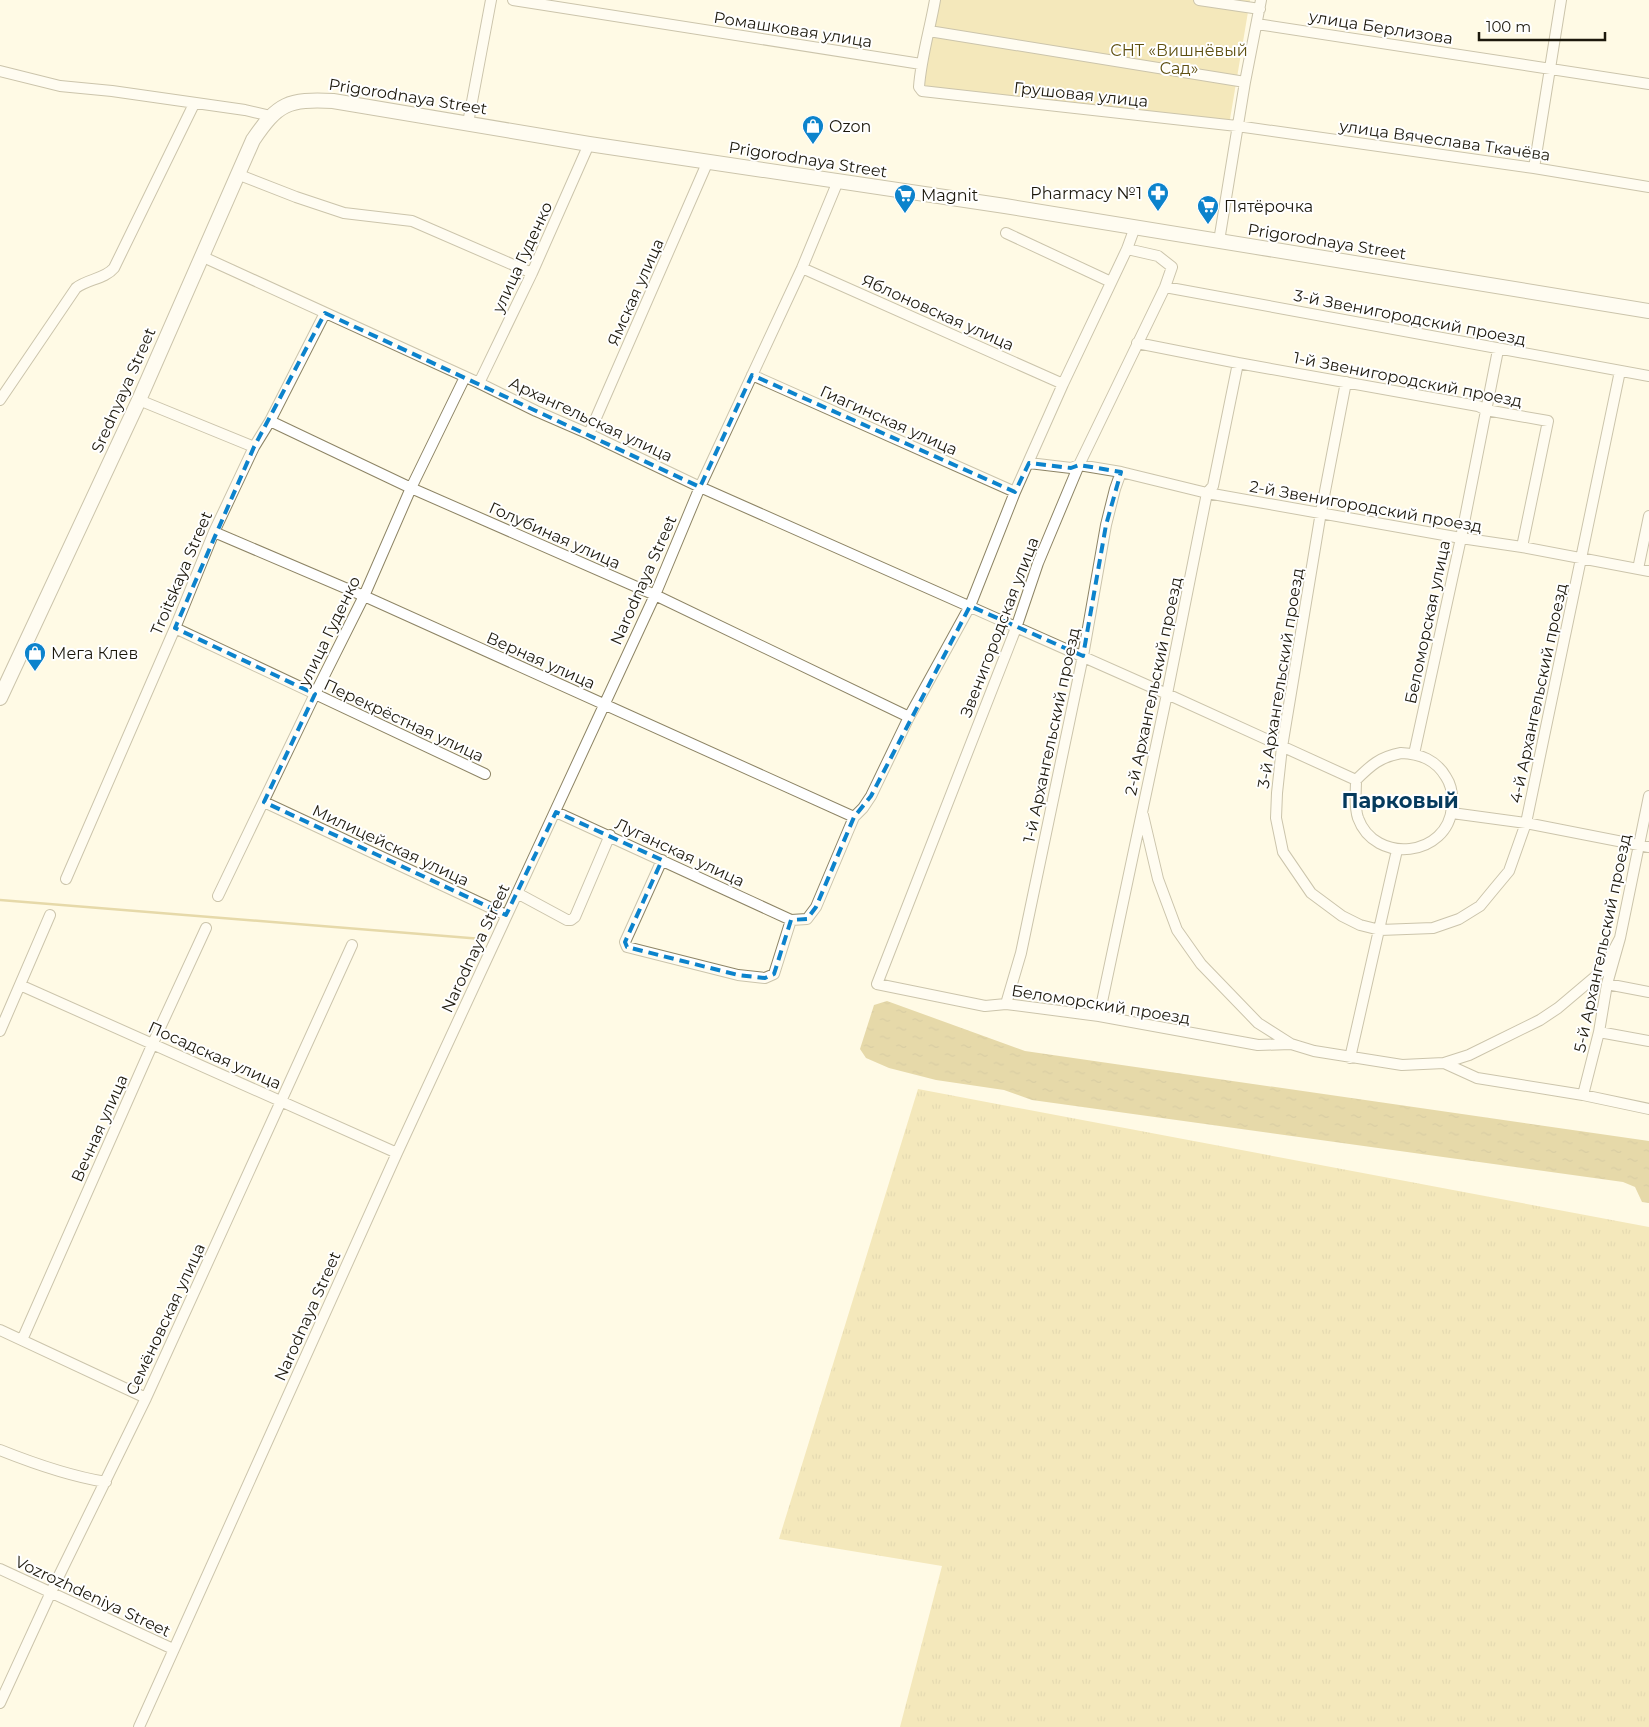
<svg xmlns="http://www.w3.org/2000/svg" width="1649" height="1727" font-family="Montserrat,sans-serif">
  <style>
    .grass { fill: url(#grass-tufts) }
    .green { fill: #e7d387 }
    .water { fill: url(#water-ripples) }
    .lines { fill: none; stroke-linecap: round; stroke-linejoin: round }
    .stream { stroke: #c8b261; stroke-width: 2.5 }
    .street-casing { stroke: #8d8465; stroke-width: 12 }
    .secondary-casing { stroke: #8d8465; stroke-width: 16 }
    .street { stroke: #fff; stroke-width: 10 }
    .secondary { stroke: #fff; stroke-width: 14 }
    .marked { fill: none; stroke: #0c83cc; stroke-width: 4; stroke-dasharray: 10 6; stroke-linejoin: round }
    .labels { text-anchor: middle; stroke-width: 4; stroke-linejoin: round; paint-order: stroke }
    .street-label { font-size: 16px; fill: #1c180c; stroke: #fff }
    .park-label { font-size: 16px; fill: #5f5011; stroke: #fff }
    .poi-label { font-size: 16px; fill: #1c180c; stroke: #fff; text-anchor: start }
    .district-label { font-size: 21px; font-weight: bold; fill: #053a5d; stroke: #fff }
  </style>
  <defs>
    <pattern id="grass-tufts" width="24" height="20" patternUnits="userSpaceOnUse" patternTransform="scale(1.25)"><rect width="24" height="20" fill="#e7d387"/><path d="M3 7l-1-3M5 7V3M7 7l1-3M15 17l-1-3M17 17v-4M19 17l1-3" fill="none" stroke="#c6b473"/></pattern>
    <pattern id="water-ripples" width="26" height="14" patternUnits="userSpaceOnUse" patternTransform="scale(1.25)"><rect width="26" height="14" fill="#c8b261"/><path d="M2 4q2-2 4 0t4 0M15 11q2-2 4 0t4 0" fill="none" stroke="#ab9853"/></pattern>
  </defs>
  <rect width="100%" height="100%" fill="#fffae5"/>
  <path class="grass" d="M918,1089L1649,1227V1727H900L942,1566L779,1539Z"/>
  <path class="green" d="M935,0H1250L1229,125L922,91Z"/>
  <path class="water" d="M887,1001L1025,1051L1649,1141V1203L1642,1202L1635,1187L1623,1182L1032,1100L1004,1090L936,1080L889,1068L866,1058L860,1049L874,1005Z"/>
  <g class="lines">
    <path class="stream" d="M0,900L482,939"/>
    <g class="street-casing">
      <path id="street" d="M513,0L921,64
        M935,0C930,29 921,58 919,87L922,91L1237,126L1534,168L1649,187
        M1199,0L1260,9
        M1257,24L1649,84
        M929,31L1245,82
        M0,71L60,86L112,91L245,110L271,116
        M468,123L491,0
        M1534,168L1561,0
        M237,174L296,197L344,213L412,221L532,273
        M1006,233L1111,282
        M1219,241L1245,82L1261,0
        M1127,249L1158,256L1172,267L1165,287L1079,465L1038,563L1016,628L877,984L985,1006L1006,1004L1099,1016L1258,1045L1291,1044
        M201,256L479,383L536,411L589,434L700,487L1167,694L1356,780
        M802,268L1063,384
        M1165,287L1649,376
        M1137,343L1238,363L1478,406L1486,410L1548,421L1522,547
        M752,375L1015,492
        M1346,382L1321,512L1282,747L1277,793L1276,818L1283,852L1311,893L1342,916L1360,925L1380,930L1433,928L1459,919L1480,906L1494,889L1509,871L1526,823L1620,371
        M479,383L532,273L589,144
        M0,400L76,288C87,279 105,279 114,268L194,104
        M139,400L254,447
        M270,421L411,488L655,595L909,717
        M589,434L708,161
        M1029,463L1071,468L1079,465L1121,472L1207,493L1461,538L1522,547L1649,571
        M214,532L364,596L854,817
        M1638,569L1649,516
        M175,628L485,774
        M1401,753C1421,754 1436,760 1446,777C1452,786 1453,796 1452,807C1448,857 1375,865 1358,818C1354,806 1356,793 1356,780C1371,765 1380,757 1401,753Z
        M1414,754L1461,538L1498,350
        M264,802L506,915
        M556,812L791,920
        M1452,813L1526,823L1649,847
        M1143,815L1158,879L1177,930L1201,964L1258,1023L1291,1044L1314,1051L1402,1065L1444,1063L1469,1055L1540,1020L1558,1008L1603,970L1620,938
        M662,860L625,942L627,947L738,975L765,978L774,974L791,920L807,919L816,907L854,817L863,808L871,796L909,717L970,606L1015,492L1063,384L1127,249L1135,227
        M66,879L175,628L214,532L254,447L270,421L325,313
        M517,893L567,920H571L575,917L610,835
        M218,896L315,694L364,596L411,488L465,377
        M1607,984L1649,992
        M20,985L397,1153
        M1006,1004L1021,953L1083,656L1106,525L1115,489L1121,472
        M1099,1016L1167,694L1207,493L1213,486L1238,363
        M0,1031L50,915
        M1599,1032L1649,1041
        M1350,1058L1397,850
        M1444,1063L1477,1078L1583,1095L1649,1109
        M1583,1095L1599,1032L1607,984L1620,938L1649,796
        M0,1330L146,1398
        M22,1340L153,1043L206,928
        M0,1450C35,1464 69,1476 106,1482
        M0,1569L173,1649
        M0,1703L51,1592L146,1398L352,945
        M139,1727L397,1153L655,595L700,487L802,268L838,181"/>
    </g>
    <g class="secondary-casing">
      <path id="secondary" d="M0,698L139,400L253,140C278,103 288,99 333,101L589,144L1005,206L1649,311"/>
    </g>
    <use href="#street" class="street"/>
    <use href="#secondary" class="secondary"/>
  </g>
  <path d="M0 0H1649V1727H0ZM325,313L700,487L752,375L1015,492L1029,463L1071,468L1079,465L1121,472L1106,525L1083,656L970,606L871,796L854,817L816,907L807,919L791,920L774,974L765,978L738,975L627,947L625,942L662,860L556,812L506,915L264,802L315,694L175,628L254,447Z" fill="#fffae5" fill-opacity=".55" fill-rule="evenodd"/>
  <path class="marked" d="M325,313L700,487L752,375L1015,492L1029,463L1071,468L1079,465L1121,472L1106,525L1083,656L970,606L871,796L854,817L816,907L807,919L791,920L774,974L765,978L738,975L627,947L625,942L662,860L556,812L506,915L264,802L315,694L175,628L254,447Z"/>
  <defs>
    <g id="shop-pin" transform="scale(1.125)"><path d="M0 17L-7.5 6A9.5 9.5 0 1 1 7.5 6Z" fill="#0c83cc" stroke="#fff"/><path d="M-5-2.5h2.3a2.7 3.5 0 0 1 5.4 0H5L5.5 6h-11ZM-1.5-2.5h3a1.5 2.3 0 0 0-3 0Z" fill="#fff"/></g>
    <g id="pharmacy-pin" transform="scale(1.125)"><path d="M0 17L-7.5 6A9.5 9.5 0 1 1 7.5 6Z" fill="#0c83cc" stroke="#fff"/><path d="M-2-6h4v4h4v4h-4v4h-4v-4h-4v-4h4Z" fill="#fff"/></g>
    <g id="supermarket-pin" transform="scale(1.125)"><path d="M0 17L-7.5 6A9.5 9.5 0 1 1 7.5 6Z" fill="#0c83cc" stroke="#fff"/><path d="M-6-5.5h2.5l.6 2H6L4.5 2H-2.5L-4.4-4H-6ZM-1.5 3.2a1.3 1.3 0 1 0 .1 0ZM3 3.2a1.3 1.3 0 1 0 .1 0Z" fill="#fff"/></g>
  </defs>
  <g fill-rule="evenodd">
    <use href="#shop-pin" x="813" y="126"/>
    <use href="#pharmacy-pin" x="1158" y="193"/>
    <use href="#supermarket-pin" x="905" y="195"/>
    <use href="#supermarket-pin" x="1208" y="206"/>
    <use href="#shop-pin" x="35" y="653"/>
  </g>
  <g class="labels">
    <g class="street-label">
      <text transform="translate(1381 27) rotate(9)" y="6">улица Берлизова</text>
      <text transform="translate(793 29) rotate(9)" y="6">Ромашковая улица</text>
      <text transform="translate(1081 94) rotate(6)" y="6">Грушовая улица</text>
      <text transform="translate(408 96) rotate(9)" y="6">Prigorodnaya Street</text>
      <text transform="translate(1445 140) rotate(8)" y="6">улица Вячеслава Ткачёва</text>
      <text transform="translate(808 159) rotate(9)" y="6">Prigorodnaya Street</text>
      <text transform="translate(1327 241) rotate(9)" y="6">Prigorodnaya Street</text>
      <text transform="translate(522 257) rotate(-65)" y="6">улица Гуденко</text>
      <text transform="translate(635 292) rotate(-66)" y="6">Ямская улица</text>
      <text transform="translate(938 312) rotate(24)" y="6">Яблоновская улица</text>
      <text transform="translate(1410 317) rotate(11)" y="6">3-й Звенигородский проезд</text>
      <text transform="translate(1408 379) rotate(11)" y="6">1-й Звенигородский проезд</text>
      <text transform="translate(123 390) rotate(-66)" y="6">Srednyaya Street</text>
      <text transform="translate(591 419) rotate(25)" y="6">Архангельская улица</text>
      <text transform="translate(889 420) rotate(24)" y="6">Гиагинская улица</text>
      <text transform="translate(1366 506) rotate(10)" y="6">2-й Звенигородский проезд</text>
      <text transform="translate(555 535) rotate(24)" y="6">Голубиная улица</text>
      <text transform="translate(181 573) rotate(-67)" y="6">Troitskaya Street</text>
      <text transform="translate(643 580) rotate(-66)" y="6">Narodnaya Street</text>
      <text transform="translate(1427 622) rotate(-78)" y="6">Беломорская улица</text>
      <text transform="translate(999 627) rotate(-69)" y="6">Звенигородская улица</text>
      <text transform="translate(329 631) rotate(-64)" y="6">улица Гуденко</text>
      <text transform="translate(541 660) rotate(24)" y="6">Верная улица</text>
      <text transform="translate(1280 678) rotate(-81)" y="6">3-й Архангельский проезд</text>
      <text transform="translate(1153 686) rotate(-78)" y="6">2-й Архангельский проезд</text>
      <text transform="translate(1538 693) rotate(-78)" y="6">4-й Архангельский проезд</text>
      <text transform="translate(404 720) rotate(25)" y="6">Перекрёстная улица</text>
      <text transform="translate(1051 735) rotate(-78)" y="6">1-й Архангельский проезд</text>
      <text transform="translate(391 845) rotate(25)" y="6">Милицейская улица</text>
      <text transform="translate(680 852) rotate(25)" y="6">Луганская улица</text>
      <text transform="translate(1602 943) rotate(-78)" y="6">5-й Архангельский проезд</text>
      <text transform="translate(475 948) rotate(-65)" y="6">Narodnaya Street</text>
      <text transform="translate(1101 1004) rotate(9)" y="6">Беломорский проезд</text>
      <text transform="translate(215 1055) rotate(24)" y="6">Посадская улица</text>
      <text transform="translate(99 1128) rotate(-66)" y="6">Вечная улица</text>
      <text transform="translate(307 1316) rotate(-66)" y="6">Narodnaya Street</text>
      <text transform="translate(165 1319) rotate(-65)" y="6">Семёновская улица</text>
      <text transform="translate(93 1596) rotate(25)" y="6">Vozrozhdeniya Street</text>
    </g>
    <g class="park-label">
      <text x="1179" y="56">СНТ «Вишнёвый<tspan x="1179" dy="18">Cад»</tspan></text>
    </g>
    <g class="poi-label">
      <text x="829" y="132">Ozon</text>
      <text x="1142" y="199" text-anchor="end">Pharmacy №1</text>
      <text x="921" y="201">Magnit</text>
      <text x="1224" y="212">Пятёрочка</text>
      <text x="51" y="659">Мега Клев</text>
    </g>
    <g class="district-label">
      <text x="1400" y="808">Парковый</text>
    </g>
  </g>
  <path d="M1479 32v8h126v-8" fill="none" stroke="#1c180c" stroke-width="2.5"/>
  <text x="1486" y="32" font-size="15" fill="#1c180c" stroke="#ffffff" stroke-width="4" paint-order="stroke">100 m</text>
</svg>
